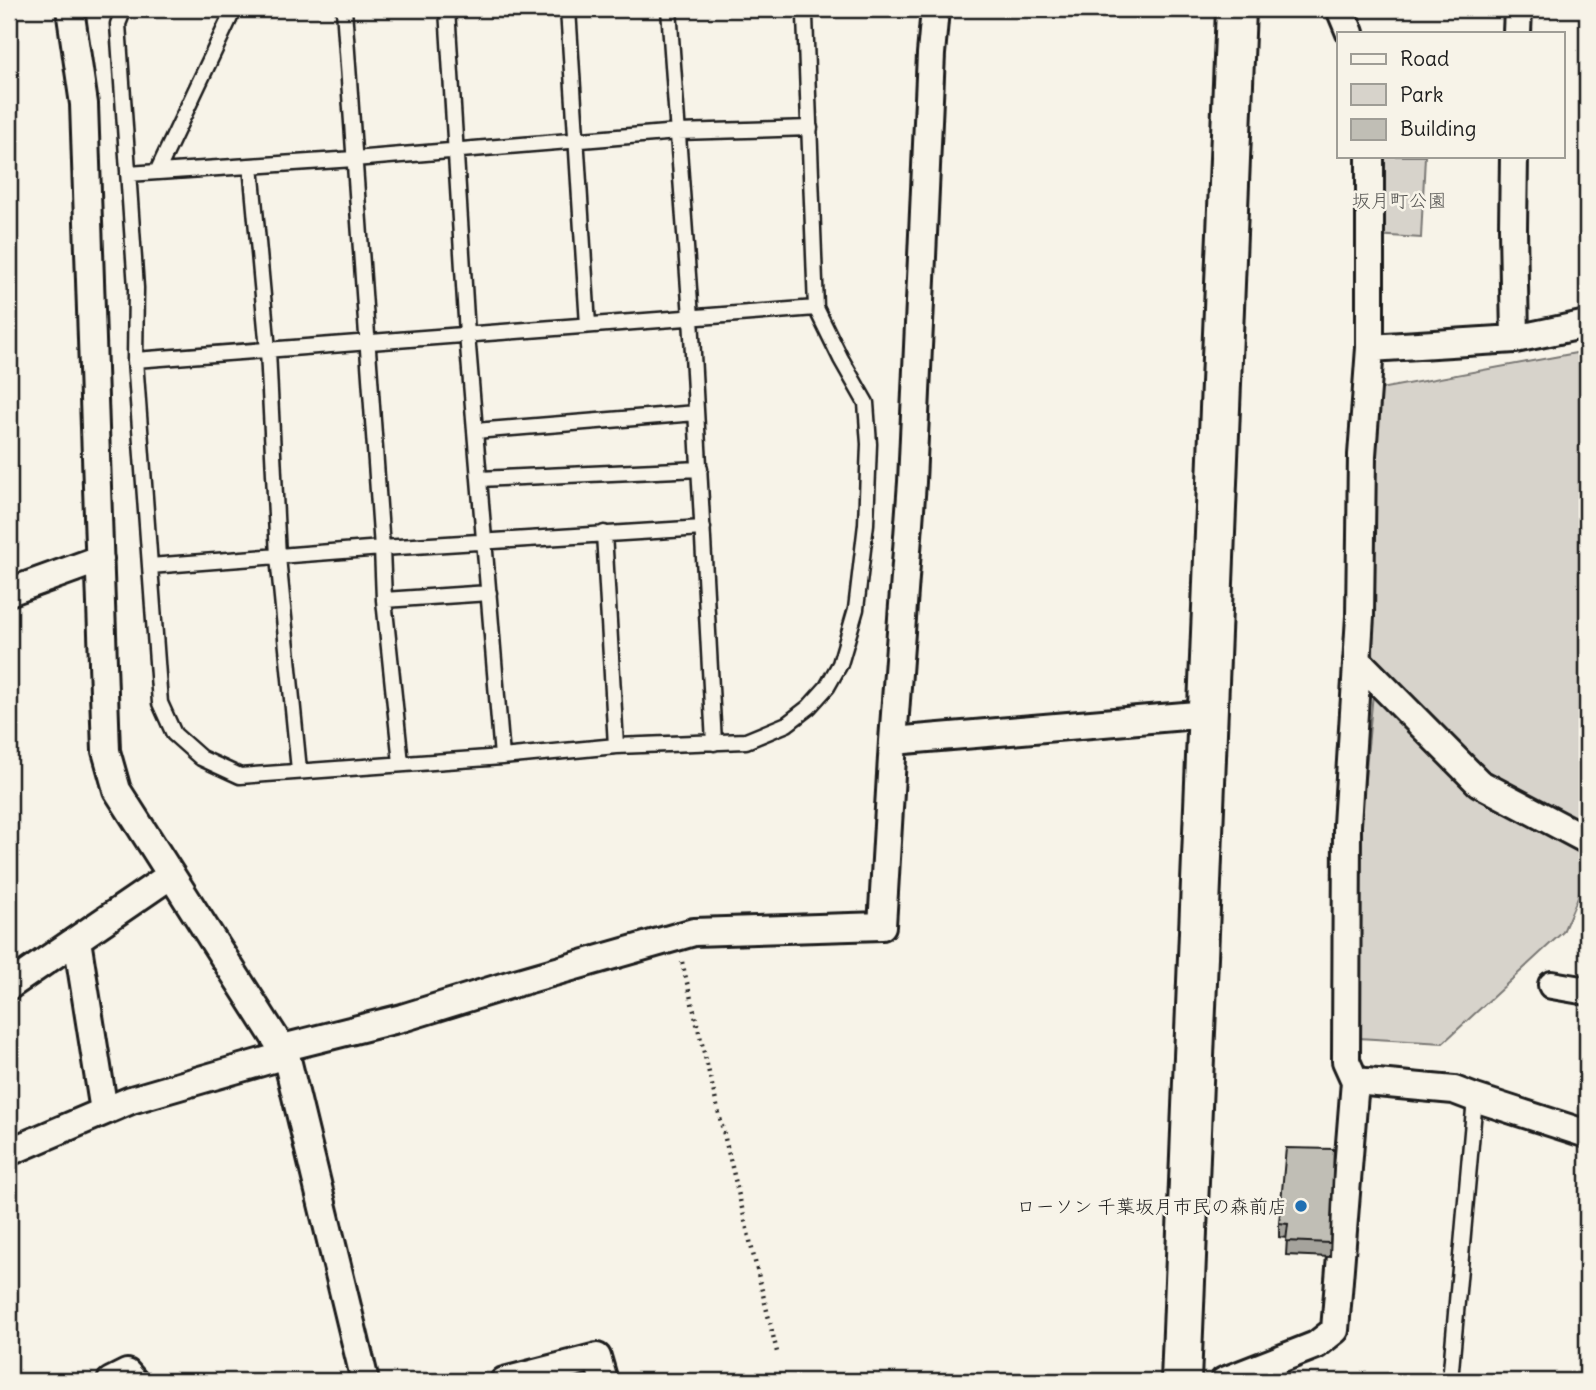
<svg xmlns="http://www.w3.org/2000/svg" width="1596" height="1390" font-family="Delius,'Klee One',sans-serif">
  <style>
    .green { fill: #d7d3cb; stroke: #7a7874; stroke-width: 2 }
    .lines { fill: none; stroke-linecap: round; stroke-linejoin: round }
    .lane-casing { stroke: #1c1c1c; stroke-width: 19 }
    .street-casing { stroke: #1c1c1c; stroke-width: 32 }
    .secondary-casing { stroke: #1c1c1c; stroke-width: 44 }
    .path { stroke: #1c1c1c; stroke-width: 4.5; stroke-dasharray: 2 5; stroke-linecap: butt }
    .lane { stroke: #f7f3e8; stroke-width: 14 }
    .street { stroke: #f7f3e8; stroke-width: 26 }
    .secondary { stroke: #f7f3e8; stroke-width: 38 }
    .wall { fill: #a5a39c; stroke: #1c1c1c; stroke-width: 2 }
    .building { fill: #c0beb5; stroke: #1c1c1c; stroke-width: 2 }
    .poi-dot { fill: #1f6fb2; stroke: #f7f3e8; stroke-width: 2.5 }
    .labels { text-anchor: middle; stroke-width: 5; stroke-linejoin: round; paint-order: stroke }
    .park-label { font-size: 19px; fill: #545351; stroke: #f7f3e8 }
    .poi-label { font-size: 19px; fill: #1c1c1c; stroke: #f7f3e8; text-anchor: end }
  </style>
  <rect width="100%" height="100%" fill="#f7f3e8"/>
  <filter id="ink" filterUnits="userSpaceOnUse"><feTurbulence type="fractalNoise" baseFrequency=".0143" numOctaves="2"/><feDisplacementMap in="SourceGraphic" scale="14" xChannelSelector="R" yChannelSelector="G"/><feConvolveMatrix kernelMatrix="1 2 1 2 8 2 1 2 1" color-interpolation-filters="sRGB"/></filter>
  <g filter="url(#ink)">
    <path class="green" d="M1375,156H1425L1421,238L1375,235Z
      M1587,351V876L1563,932L1443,1043L1341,1037L1373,693L1374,390Z"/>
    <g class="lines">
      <g class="lane-casing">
        <path id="lane" d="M124,9L118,24L136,288L135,360L160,703L174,734L201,758L240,776L502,757L616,746L746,741L787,724L809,707L827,687L840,664L856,609L866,524L869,444L866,403L841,359L816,308L805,16L803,9
          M344,9L382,548L384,600L401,763
          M447,9L467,334L502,757
          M568,9L588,325
          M669,9L691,317L714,743
          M251,166L268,350L278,557L299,770
          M157,172L234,9
          M128,174L354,159L678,132L810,128
          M135,360L816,308
          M475,431L696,413
          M479,479L700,469
          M604,533L616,746
          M150,566L382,548L703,528
          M384,600L489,593
          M1450,1381L1475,1098
          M1587,1381V1378"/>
      </g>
      <g class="street-casing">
        <path id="street" d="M70,9L84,104L106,751L117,790L286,1055L365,1381
          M1340,9L1350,33
          M1517,33L1518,9
          M1514,156L1513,228L1515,339
          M1370,348L1515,339L1587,324
          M9,592L100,559
          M1357,660L1479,783L1587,840
          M893,741L1208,714
          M77,940L104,1111
          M1552,985L1587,991
          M9,986L171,875
          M282,1048L402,1018L512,984L694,932L882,926L893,741L912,482L931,54L935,9
          M1355,1081L1346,1061L1347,825L1360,616L1362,455L1370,348V156
          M9,1152L131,1100L286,1055
          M111,1381L127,1373L134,1381
          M504,1381L597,1357L604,1381
          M1224,1381L1316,1345L1335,1330L1355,1081L1454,1090L1475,1098L1587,1134"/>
      </g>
      <g class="secondary-casing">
        <path id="secondary" d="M1181,1381L1236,9"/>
      </g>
      <path class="path" d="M682,962L778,1356"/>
      <use href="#lane" class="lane"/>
      <use href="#street" class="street"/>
      <use href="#secondary" class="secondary"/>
    </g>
    <path class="wall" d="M1334,1163L1330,1257L1286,1255L1287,1238L1279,1237V1223Z"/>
    <path class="building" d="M1286,1148L1334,1149L1330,1243L1286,1241L1288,1224L1279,1223Z"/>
  </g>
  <circle class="poi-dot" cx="1301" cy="1206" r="7"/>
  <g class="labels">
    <g class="park-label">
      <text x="1399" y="207">坂月町公園</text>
    </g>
    <g class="poi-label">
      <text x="1287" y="1213">ローソン 千葉坂月市民の森前店</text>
    </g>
  </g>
  <rect width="1596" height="1390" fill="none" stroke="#f7f3e8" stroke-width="35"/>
  <rect x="18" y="18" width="1561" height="1355" fill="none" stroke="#1c1c1c" stroke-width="2.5" filter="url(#ink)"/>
  <rect x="1337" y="32" width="228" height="126" fill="#f7f3e8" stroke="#9f9d96" stroke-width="2"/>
  <rect x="1351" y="54" width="35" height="10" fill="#f7f3e8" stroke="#9f9d96" stroke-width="2"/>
  <text x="1400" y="66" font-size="21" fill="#1c1c1c">Road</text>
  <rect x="1351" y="84" width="35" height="21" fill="#d7d3cb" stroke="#9f9d96" stroke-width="2"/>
  <text x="1400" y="102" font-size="21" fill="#1c1c1c">Park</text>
  <rect x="1351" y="119" width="35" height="21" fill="#c0beb5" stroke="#9f9d96" stroke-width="2"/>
  <text x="1400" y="136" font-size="21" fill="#1c1c1c">Building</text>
</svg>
